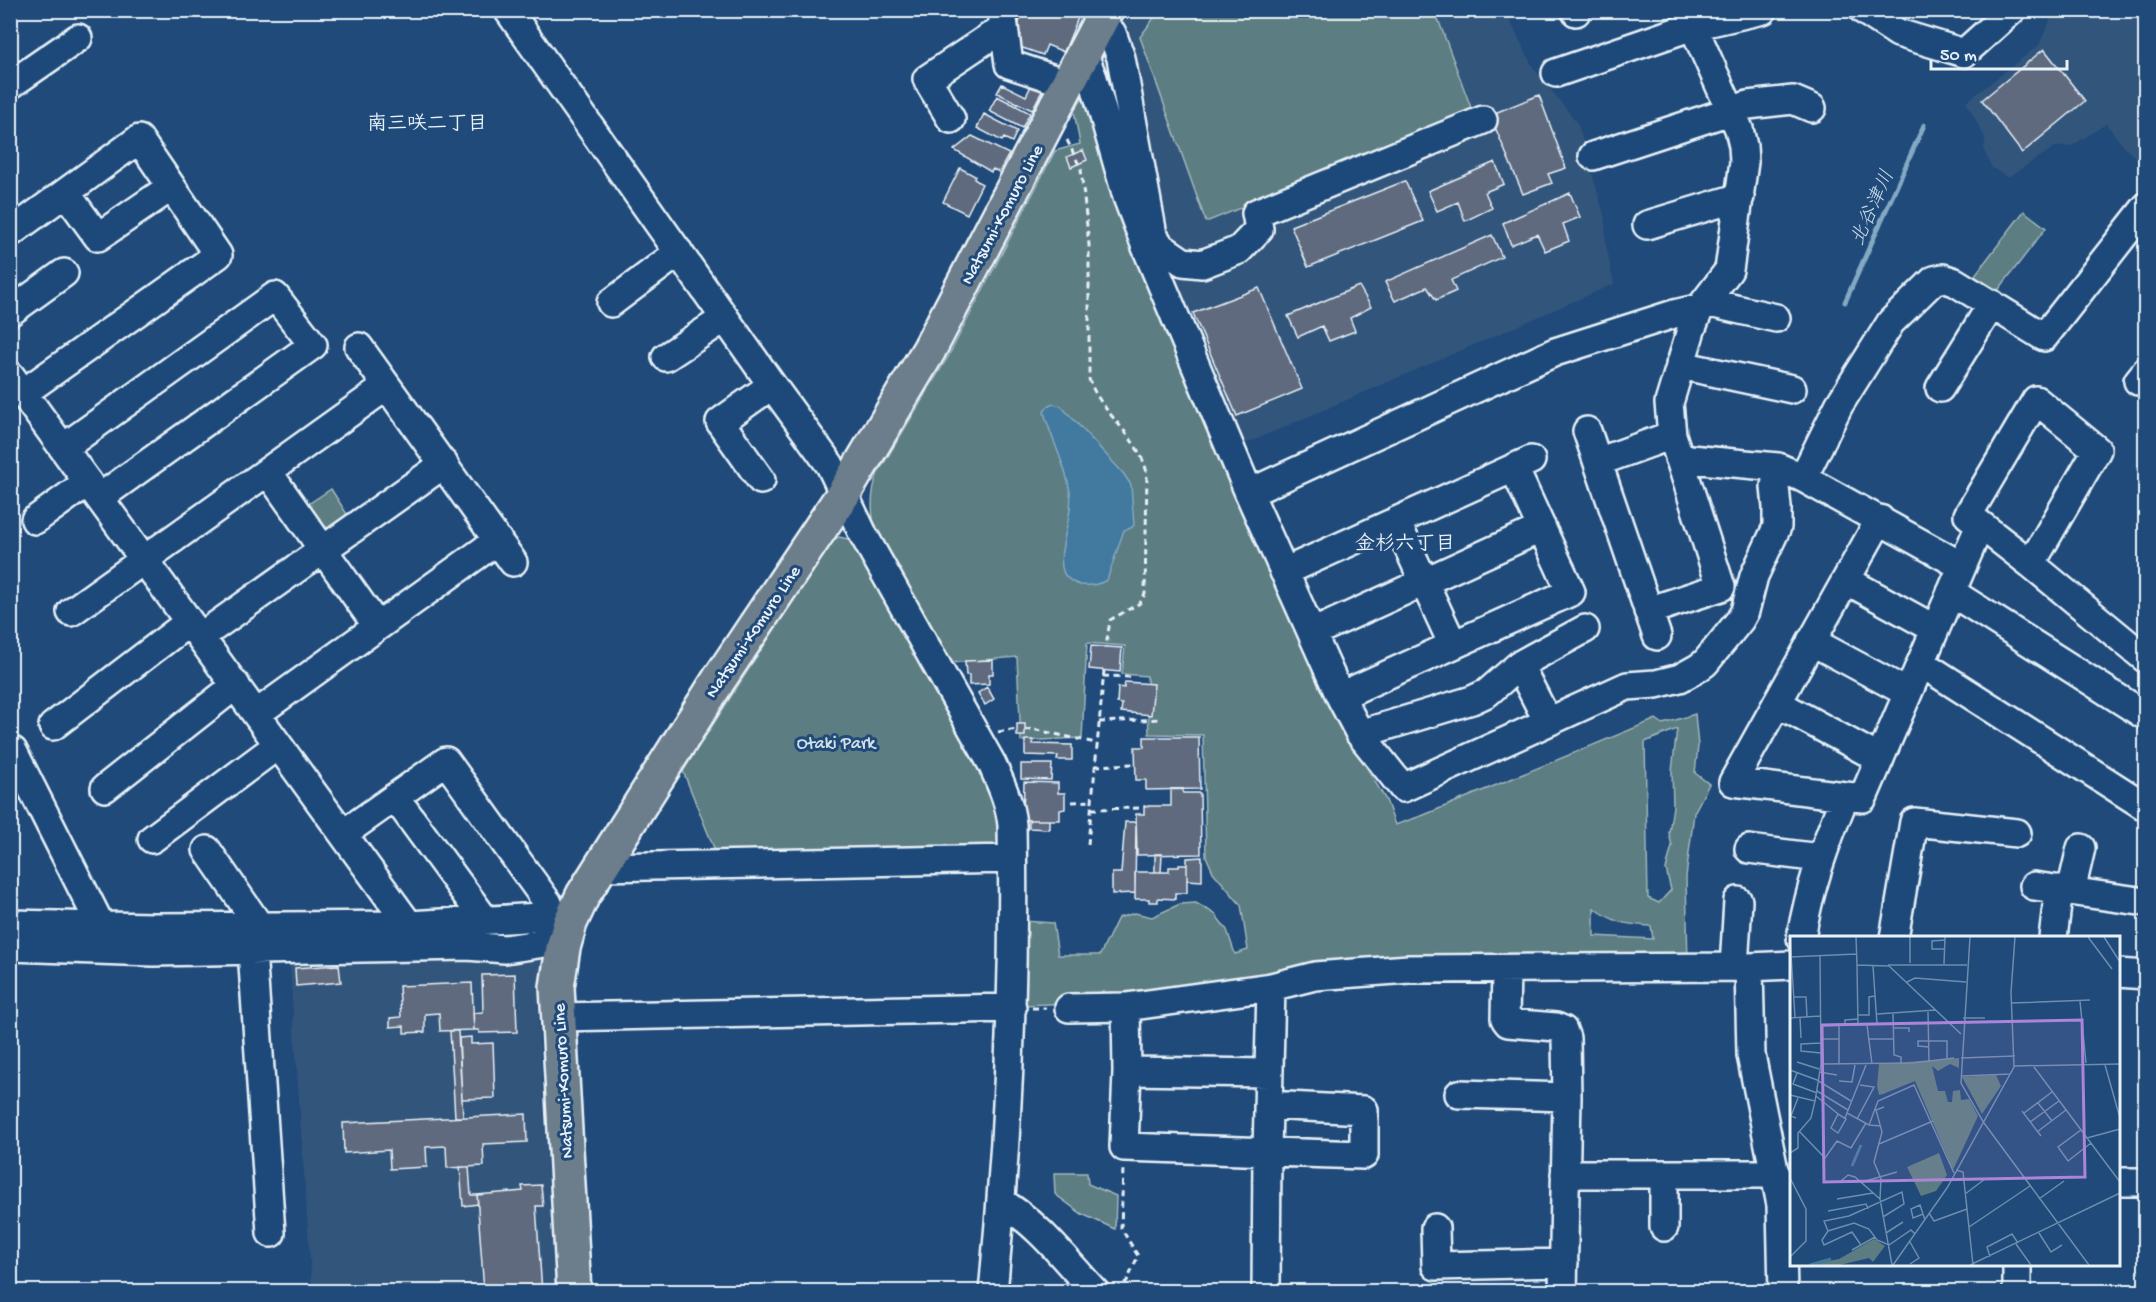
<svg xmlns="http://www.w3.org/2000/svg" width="2156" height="1302" font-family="'Gochi Hand','Klee One',sans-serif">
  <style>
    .built { fill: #32547b }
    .green { fill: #5b7d81; stroke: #a2b7bc; stroke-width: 1.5; fill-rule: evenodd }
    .water { fill: #42799e; stroke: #84a9c2; stroke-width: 1.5 }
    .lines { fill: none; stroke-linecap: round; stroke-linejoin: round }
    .stream { stroke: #84a9c2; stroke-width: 5 }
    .building { fill: #5e6b7e; stroke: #e8f1f8; stroke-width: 1.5 }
    .minor-casing { stroke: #e8f1f8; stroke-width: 32 }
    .major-casing { stroke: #e8f1f8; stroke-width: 38 }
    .path { stroke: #e8f1f8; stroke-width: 3; stroke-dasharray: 6 4.5; stroke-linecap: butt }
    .minor { stroke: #1f4a7a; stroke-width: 27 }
    .major { stroke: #6c7d8b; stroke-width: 33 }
    .labels { text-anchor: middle; stroke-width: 6; stroke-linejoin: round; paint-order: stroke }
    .street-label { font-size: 18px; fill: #e8f1f8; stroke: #1f4a7a }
    .park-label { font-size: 18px; fill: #d3e0e6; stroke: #1f4a7a }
    .neighbourhood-label { font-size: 20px; font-weight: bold; fill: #e8f1f8; stroke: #1f4a7a }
    .water-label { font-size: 20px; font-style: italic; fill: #cfdfea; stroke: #1f4a7a }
    .inset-river { fill: none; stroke: #42799e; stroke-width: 3 }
    .inset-road { fill: none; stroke: #6f8dac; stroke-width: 1.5 }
    .view { fill: #ac85d9; fill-opacity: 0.15; stroke: #ac85d9; stroke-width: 3 }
    .inset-edge { fill: none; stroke: #e8f1f8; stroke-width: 3 }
  </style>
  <rect width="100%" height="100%" fill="#1f4a7a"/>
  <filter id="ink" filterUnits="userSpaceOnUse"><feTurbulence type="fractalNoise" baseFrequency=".0167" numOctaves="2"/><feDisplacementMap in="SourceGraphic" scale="12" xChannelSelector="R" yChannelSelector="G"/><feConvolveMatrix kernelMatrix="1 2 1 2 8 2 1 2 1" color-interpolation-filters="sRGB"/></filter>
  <g filter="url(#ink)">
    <path class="built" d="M1127,11H1505L1533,67L1578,124L1605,218L1606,245L1614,284L1236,448L1174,301L1098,68Z
      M2054,11H2145V166L2126,149L2106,124L2072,146L2055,147L2008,177L1992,168L1984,151L1985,138L1966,102L2039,45Z
      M530,951L542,958L538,1016L555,1291H312L289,956Z"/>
    <path class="green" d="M1159,11H1435L1473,113L1206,222L1140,37Z
      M1090,85L1355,748L1386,800L1395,825L1424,815L1656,719L1663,724L1695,714L1698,746L1695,773L1709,784L1694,813L1686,877L1688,965L1543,966L1134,1001L1022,1005L1024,921L1053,923L1058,955H1100L1118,918L1135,913L1152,917L1180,904L1196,903L1215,914L1227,930L1235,954L1248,950L1241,905L1213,872L1206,856L1203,735L1149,734L1147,676L1122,674L1125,646L1087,643L1082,738L1021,741L1017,657L950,663L874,525C871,508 871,490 878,473L948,357L1055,151L1080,144L1074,111ZM1677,729L1672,771L1673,806L1669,833L1672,846L1666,869L1671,890L1659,903L1648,898L1645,742ZM1594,908C1618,924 1622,924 1651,926L1653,939L1594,936Z
      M2024,211L2046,228L1993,297L1971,280Z
      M331,489L350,519L326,537L301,509Z
      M839,537L848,539L851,542L980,771L997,816L999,849L718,858L683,771L832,540Z
      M1054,1173H1087L1088,1184L1116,1196L1115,1229L1082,1214L1055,1194Z"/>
    <path class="water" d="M1053,404L1061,406L1123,473L1131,485L1134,525L1131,528L1124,530L1107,580C1098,585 1091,586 1080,585C1073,583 1065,578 1063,571C1056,551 1074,516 1070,492C1066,465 1051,439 1044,412L1047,407Z"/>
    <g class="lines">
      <path class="stream" d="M1845,302L1924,125"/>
    </g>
    <path class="building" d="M1023,10H1074L1080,13L1064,52L1047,45L1043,55L1017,46L1021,35L1016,33Z
      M2044,49L2085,101L2022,153L1982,100Z
      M1033,82L1044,87L1032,110L997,93L1002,84L1026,96Z
      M1539,95L1566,168L1548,174L1552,183L1523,194L1490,115Z
      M997,96L1030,113L1022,128L989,111Z
      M984,114L1017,131L1012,142L1004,138L1002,141L977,128Z
      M972,136L1009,154L999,172L993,169L991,172L954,150Z
      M1083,150L1087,160L1071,167L1067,157Z
      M1495,162L1504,184L1485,192L1492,208L1465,221L1458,202L1437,211L1428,191Z
      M960,168L975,176L974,179L982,184L967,214L943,202Z
      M1405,181L1423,221L1308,267L1291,226Z
      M1570,193L1580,217L1563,224L1569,241L1545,251L1537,234L1511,245L1503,223Z
      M1492,235L1502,257L1451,280L1456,291L1436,300L1427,287L1395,301L1385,282Z
      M1359,286L1371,307L1350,318L1355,331L1329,341L1322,326L1298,337L1288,316Z
      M1259,288L1302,389L1237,416L1193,313Z
      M1091,646L1122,648L1120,672L1089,669Z
      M993,660V674H989V684L969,685V675H966L965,661Z
      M1125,682L1154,684L1151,715L1121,712L1122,704L1117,703L1118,687L1124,688Z
      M987,687L994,699L985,705L978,693Z
      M1017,724H1025V736H1017Z
      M1144,737H1199L1200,789L1146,790V780H1136L1135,747H1144Z
      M1025,740H1033V744L1072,745V760H1057L1058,756L1025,755Z
      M1021,764H1052L1051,780L1021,779Z
      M1024,782L1058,783V793H1065V809L1060,810V820H1023Z
      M1171,789H1183V793H1200L1201,854L1137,855L1136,814H1144V806H1171Z
      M1029,820H1049V829L1029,828Z
      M1125,822H1136L1135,893L1112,894V873H1121Z
      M1155,854H1162L1161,872H1155Z
      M1202,857V881L1187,880V858Z
      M1179,865H1187V893H1175V899L1158,898V902H1149V899H1135V872H1169V867H1179Z
      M339,965L341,982L296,986L295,968Z
      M515,974L517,1032L479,1033V1030H474L473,1013L483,1012L482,975Z
      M472,983L474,1030L440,1031L439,1013L425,1014V1032L404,1033V1026L390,1027V1018L401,1017L399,986Z
      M450,1031H458L463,1117H455Z
      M471,1037V1044L493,1043L495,1098L462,1099L459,1038Z
      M526,1114L527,1142L483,1144L484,1166L447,1168L446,1146L426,1147L427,1167L390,1169L389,1150L344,1153L343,1123Z
      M460,1167H469L471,1195H477L478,1204L463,1206Z
      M541,1185L543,1206H536L542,1292H484L477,1195L523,1191L522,1186Z"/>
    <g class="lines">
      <g class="minor-casing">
        <path id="minor" d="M508,10L772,385L830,465L863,534L992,764C1001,784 1010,803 1012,825C1015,981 1008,1137 993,1292
          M1575,10L1576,12
          M1863,10L1898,33L1964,53L2012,10
          M1002,12L1009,64L1069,84
          M1099,24L1112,33L1121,58L1153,235L1161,247L1183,262L1202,264L1239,250L1259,229L1256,213L1483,120
          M1084,55L1093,78L1127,197L1146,247L1249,493L1340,696L1360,734L1403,788L1627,686L1656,684L1680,678L1698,668L1705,663L1740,620L1745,611L1754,576L1777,527V507L1775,487L1778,467
          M1556,73L1693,26L1763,10
          M10,85L78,38
          M951,119L927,79L1003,28
          M1593,156L1748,105L1793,100L1812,108
          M66,193L98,237L171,187
          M1647,225L1740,197
          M10,233L139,139L218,255L23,393
          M1705,302L1776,318
          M611,303L679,252
          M10,312L64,273
          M359,347L513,562
          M666,357L725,318
          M1680,365L1792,389
          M10,375L409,925
          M2138,381L2146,371
          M1940,388L1992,304
          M1587,431L1657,636
          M63,448L275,296L313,345L99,498
          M1679,458L1778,467L1803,478L1962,566
          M1598,462L1672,435
          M268,472L377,626
          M1803,478L1839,405L1891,322L1934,280L1943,278L1955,282L2044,337L2146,207
          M761,480L720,422L772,385
          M1249,493L1555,352L1674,314L1700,308
          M35,520L88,482
          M1396,521L1453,645
          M2031,564L2097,450L2036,400L1968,515L2031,564L2146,659
          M1284,572L1531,460
          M1846,580L1935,629
          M1951,592L2146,716
          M1648,611L1721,587L1672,435L1669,403L1691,330L1700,308L1729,270L1744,162L1743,146L1739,129L1693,26L1690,10
          M71,612L387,386
          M1312,633L1542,528
          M200,637L444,464
          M1811,641L1908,693
          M1921,663L2146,807
          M1519,665L1548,722
          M1340,696L1571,592L1514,468
          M1777,703L1880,759
          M256,714L498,540
          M53,726L189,622
          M1360,734L1472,700L1487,693L1519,665L1585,629
          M13,751L101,926
          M105,788L236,685
          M1845,796L1733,782L1880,519
          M395,797L485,920
          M343,834L446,761L548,903L554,918
          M152,839L278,745
          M1749,849L1820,858
          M207,850L260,927
          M599,867L1012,859
          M2034,886L2146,902
          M2071,891L2081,848
          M10,924L153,927L409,925L540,917L554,918L569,929
          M1801,938C1809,888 1826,842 1845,796L1863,798L1980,525
          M1894,938L1914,822L2017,833
          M2053,938L2059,889
          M10,947L153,952L467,946L505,949L565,940
          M252,950L271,1233
          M1734,967L1738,901
          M1749,967L1751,1055L1781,1205L1783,1292
          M1506,969L1505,1019L1508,1023L1556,1027L1563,1030L1566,1038L1567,1097L1563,1292
          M2118,973L2146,975
          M1126,1007L1127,1071L1124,1147L1364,1155V1110L1268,1105
          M1069,1008L1126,1007L1271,987L1315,976L1409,969L1749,967L1792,965
          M558,1017L1012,1008
          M1127,1071L1269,1073
          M1459,1094L1567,1097
          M1565,1174H1776
          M2118,1182H2146
          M1002,1203C1036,1221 1068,1263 1095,1292
          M1664,1227V1174
          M1435,1228L1436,1266L1564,1263
          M1266,1292L1267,1152L1271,987
          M2017,1292V1264"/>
      </g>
      <g class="major-casing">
        <path id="major" d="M574,1292L557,987L563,948L570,923L583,895L720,678L844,493L929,350L1106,10"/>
      </g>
      <path class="path" d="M1067,140L1081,169L1089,245V379C1101,414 1139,436 1147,473L1145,594L1140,603L1110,620L1106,647
        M1103,676L1133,677
        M1099,722L1160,719
        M1025,730L1032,729L1096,743
        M998,732L1017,729
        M1095,766L1133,764
        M1072,802L1091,801
        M1091,809L1140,808
        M1088,844L1104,671
        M1032,1008H1046
        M1116,1290L1127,1281L1138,1256L1121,1228L1123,1168"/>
      <use href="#minor" class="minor"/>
      <use href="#major" class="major"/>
    </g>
  </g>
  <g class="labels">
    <g class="street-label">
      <text transform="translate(1001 214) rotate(-62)" y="6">Natsumi-Komuro Line</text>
      <text transform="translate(752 631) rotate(-56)" y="6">Natsumi-Komuro Line</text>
      <text transform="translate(562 1081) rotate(-93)" y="6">Natsumi-Komuro Line</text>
    </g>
    <g class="park-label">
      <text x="836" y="748">Otaki Park</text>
    </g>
    <g class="neighbourhood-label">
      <text x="427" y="129">南三咲二丁目</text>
      <text x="1405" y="549">金杉六丁目</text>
    </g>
    <g class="water-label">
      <text transform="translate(1871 207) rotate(-66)" y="7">北谷津川</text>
    </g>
  </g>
  <g transform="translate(1790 936)">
    <rect width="330" height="330" fill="#1f4a7a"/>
    <path d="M169,122V132L160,128L148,135L142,130L148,155H155L158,166H162L163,155L170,154L171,164L179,163L188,180L163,234L125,145L93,158L89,159L87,150L89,128ZM206,139L211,150L192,178L172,141ZM149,217L157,239L146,255L131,260L117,231ZM84,303L95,310L83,326L79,322L50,329H17L49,323Z" fill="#5b7d81"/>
    <path class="inset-river" d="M62,230L71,209M20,329L41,323"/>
    <path class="inset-road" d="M0,1L5,81M66,1L67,29L99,30L171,98M180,1L171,147L194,187L299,329M298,1L322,33M314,1L330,26M154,13H142V5L155,4M0,21L66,18M120,27V1M154,28L155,1M67,29L68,89M98,29H177M117,46L125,42L176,46M4,61H16L17,81M290,65L296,127M221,67L300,64M138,76L139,125M103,77L104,119L111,121V128M87,78L146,74M68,79H79V61L85,60M10,81L11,102M0,82L30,80M173,82H195M55,89V84L68,83M77,89L82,128M30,90L87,88L83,30M49,90V129M103,92H119V96M30,103H49M78,103H103M31,107L11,108V115L31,117M139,111L128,110V105H157V122M171,122L225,120M7,126L29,133M31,128L123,127L164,122M315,129L330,182M224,130L330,128M244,131L330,246M0,134L27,144L61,165M29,136L47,139M7,137L3,148L27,157M171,140L221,138M49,145L62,146L65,129M27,155L58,174M0,159L25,165M26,160L48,178L41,192L48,197L56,183L48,178M248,167L262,185M94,171L86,174L92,196L84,226L91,243L90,263L102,329M232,175L251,200M57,177L79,189L91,190M234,177L262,156M6,182L1,180L8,162M55,182L76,129M67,183L84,151L70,149M240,186L269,165M79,189L88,165L124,149L164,237M291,194L268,211L278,225L301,207M9,195L35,222L47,205L61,212L76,187M247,196L276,174M297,202L330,193M89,208L143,185M0,217L8,212V197L21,182L25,165L31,128L30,20M166,234L173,236L183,329M0,242L16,273V305L0,321M51,245L58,239L65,241L90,263M72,246L107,236M175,258L195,243M47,263L83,257M249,263L274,245M38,275L76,268L78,273M139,277L144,285L177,273M133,278L130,269L121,273L123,282L133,278L135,284M179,291L240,250M38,295L34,285L59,280L112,256L114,268L93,281M96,297L113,286M249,297L261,316L272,309M120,306L129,322L120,328M226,308L241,329M71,309L62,296L34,309L32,304L38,295L64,287L79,293L87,304L99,309L121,294L125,298M62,314L85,301M200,321L197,311L222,298L228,307M103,329L157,252L224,131L221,56L225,1M180,329L330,257"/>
    <path class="view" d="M292,84L295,241L34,246L32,89Z"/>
    <rect width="330" height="330" class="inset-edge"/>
  </g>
  <rect width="2156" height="1302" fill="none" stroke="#1f4a7a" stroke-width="36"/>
  <rect x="18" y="18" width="2120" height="1266" fill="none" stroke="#e8f1f8" stroke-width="2" filter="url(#ink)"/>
  <path d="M1931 60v9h136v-9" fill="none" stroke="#e8f1f8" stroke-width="3"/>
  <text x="1940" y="60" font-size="18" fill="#e8f1f8" stroke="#1f4a7a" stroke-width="4.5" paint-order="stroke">50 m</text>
</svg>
